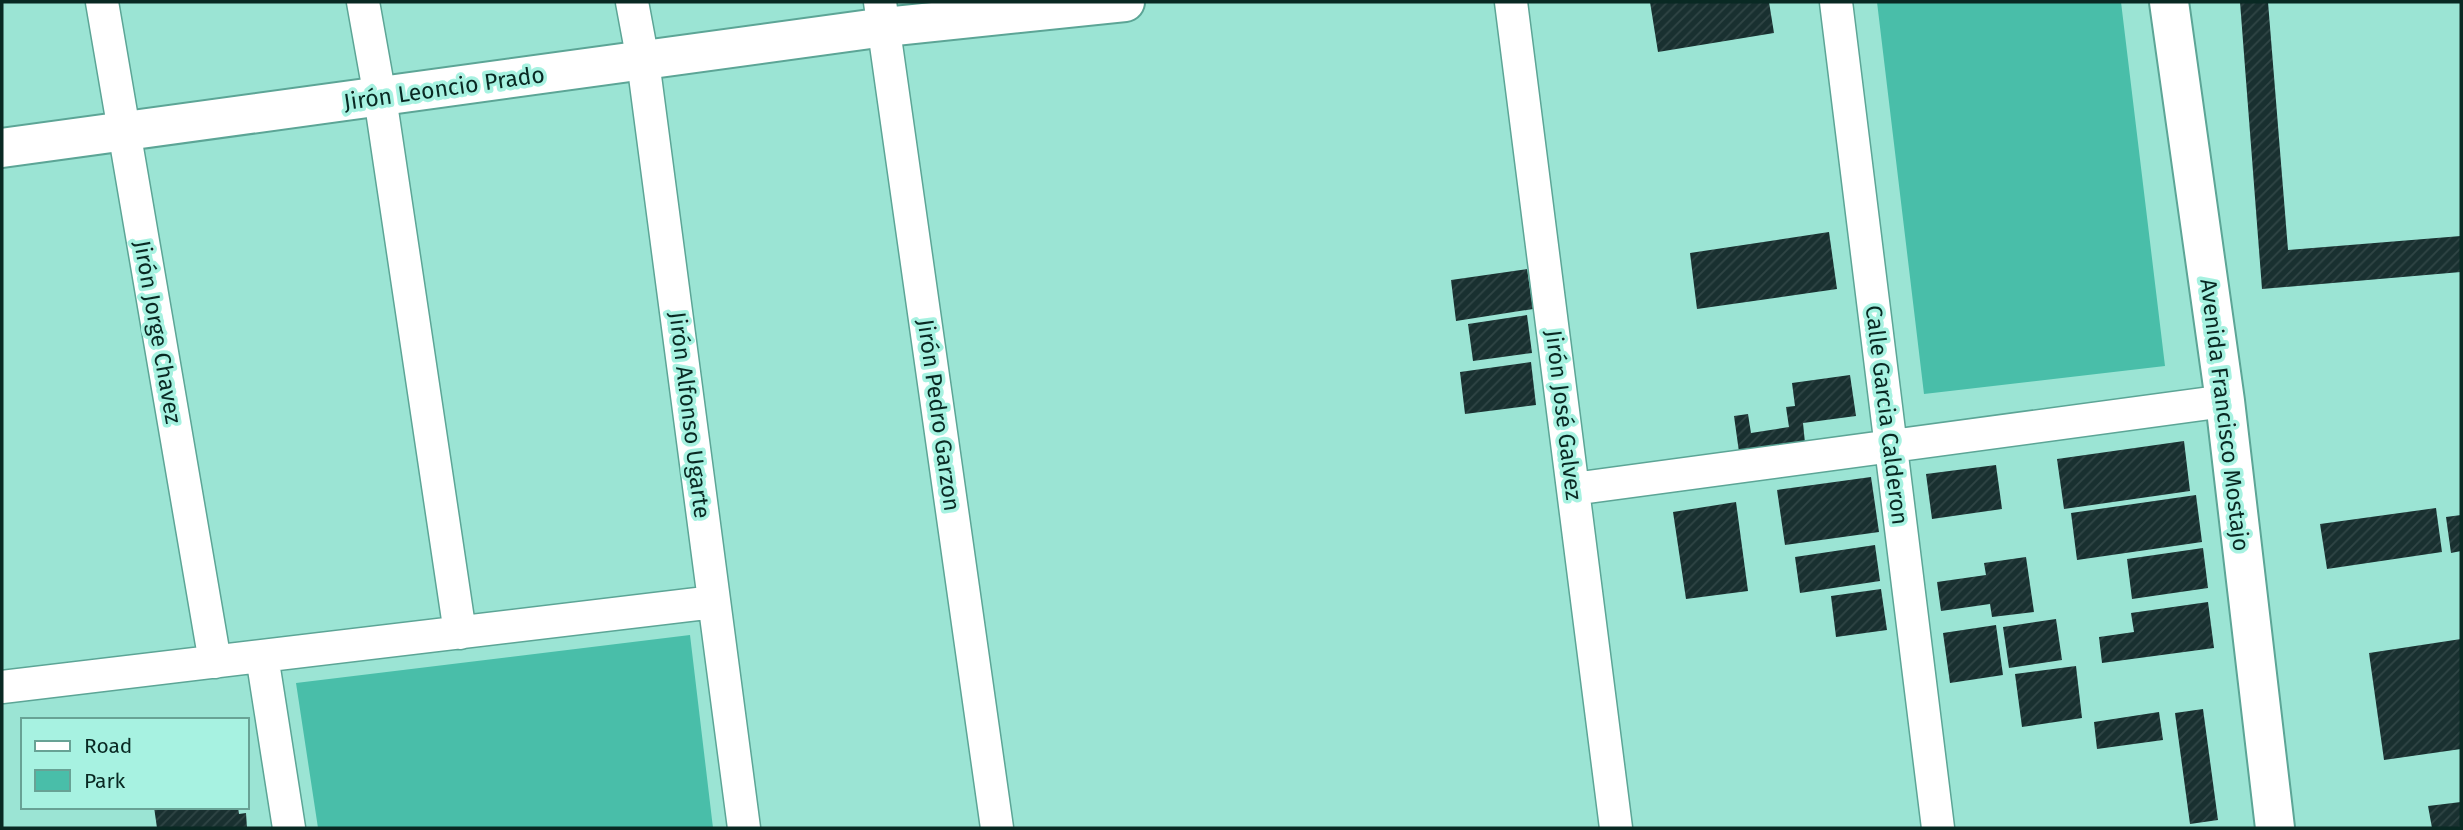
<svg xmlns="http://www.w3.org/2000/svg" width="2463" height="830" font-family="'Fira Sans',sans-serif">
  <style>
    .green { fill: #49bea9 }
    .building { fill: url(#building-hatch) }
    .lines { fill: none; stroke-linecap: round; stroke-linejoin: round }
    .minor-casing { stroke: #5ca596; stroke-width: 35 }
    .tertiary-casing { stroke: #5ca596; stroke-width: 42 }
    .minor { stroke: #fff; stroke-width: 32 }
    .tertiary { stroke: #fff; stroke-width: 38 }
    .labels { text-anchor: middle; stroke-width: 7; stroke-linejoin: round; paint-order: stroke }
    .street-label { font-size: 23px; fill: #092923; stroke: #a7f2e1 }
  </style>
  <defs>
    <pattern id="building-hatch" width="6" height="6" patternUnits="userSpaceOnUse" patternTransform="scale(1.75)"><rect width="6" height="6" fill="#193030"/><path d="M-1 1l2-2M0 6l6-6M5 7l2-2" fill="none" stroke="#304545"/></pattern>
  </defs>
  <rect width="100%" height="100%" fill="#9be4d4"/>
  <path class="green" d="M1877,2H2121L2165,366L1924,394Z
    M690,635L713,828H318L296,683Z"/>
  <path class="building" d="M1650,2H1769L1774,33L1658,52Z
    M2240,2H2268L2288,250L2461,236V272L2262,289Z
    M1829,232L1837,289L1697,309L1690,253Z
    M1527,269L1533,309L1456,321L1451,280Z
    M1527,315L1532,353L1473,361L1468,324Z
    M1531,362L1536,405L1465,414L1460,372Z
    M1850,375L1856,416L1803,423L1805,443L1739,452L1734,416L1748,414L1751,433L1789,427L1786,407L1795,406L1792,383Z
    M2184,441L2190,491L2064,509L2057,459Z
    M1996,465L2002,509L1932,519L1926,474Z
    M1871,477L1879,532L1785,545L1777,490Z
    M2196,495L2202,542L2077,560L2071,513Z
    M1736,502L1748,591L1686,599L1673,512Z
    M2436,508L2442,552L2327,569L2320,524Z
    M2461,515V551L2451,553L2446,517Z
    M1875,545L1880,581L1800,593L1795,557Z
    M2203,548L2208,588L2132,599L2127,559Z
    M2026,557L2034,612L1992,617L1990,604L1941,611L1937,582L1986,575L1984,563Z
    M1881,589L1887,630L1836,637L1831,596Z
    M2208,602L2214,648L2102,663L2099,637L2134,632L2131,613Z
    M2056,619L2062,660L2009,668L2003,627Z
    M1996,625L2003,675L1950,683L1943,633Z
    M2461,639V749L2384,760L2369,653Z
    M2076,666L2082,718L2022,727L2015,674Z
    M2203,709L2218,820L2190,824L2175,713Z
    M2159,712L2163,740L2097,749L2094,722Z
    M2461,802V828H2432L2428,806Z
    M154,807H238L239,814L246,813L247,828H157Z"/>
  <g class="lines">
    <g class="minor-casing">
      <path id="minor" d="M102,2L215,662
        M363,2L380,97L460,633
        M632,2L643,61L744,828
        M880,2L997,828
        M1511,2L1616,828
        M1836,2L1938,828
        M1573,489L2225,401
        M262,656L289,828
        M2,687L714,602"/>
    </g>
    <g class="tertiary-casing">
      <path id="tertiary" d="M2169,2L2225,401L2275,828
        M2,148L885,27L1125,2"/>
    </g>
    <use href="#minor" class="minor"/>
    <use href="#tertiary" class="tertiary"/>
  </g>
  <g class="labels">
    <g class="street-label">
      <text transform="translate(444 88) rotate(-8)" y="8">Jirón Leoncio Prado</text>
      <text transform="translate(158 332) rotate(80)" y="8">Jirón Jorge Chavez</text>
      <text transform="translate(690 415) rotate(83)" y="8">Jirón Alfonso Ugarte</text>
      <text transform="translate(939 415) rotate(82)" y="8">Jirón Pedro Garzon</text>
      <text transform="translate(1564 415) rotate(83)" y="8">Jirón José Galvez</text>
      <text transform="translate(1887 415) rotate(83)" y="8">Calle Garcia Calderon</text>
      <text transform="translate(2225 415) rotate(83)" y="8">Avenida Francisco Mostajo</text>
    </g>
  </g>
  <rect width="2463" height="830" fill="none" stroke="#092923" stroke-width="7"/>
  <rect x="21" y="718" width="228" height="91" fill="#a7f2e1" stroke="#68a295" stroke-width="2"/>
  <rect x="35" y="741" width="35" height="10" fill="#ffffff" stroke="#68a295" stroke-width="2"/>
  <text x="84" y="753" font-size="21" fill="#092923">Road</text>
  <rect x="35" y="770" width="35" height="21" fill="#49bea9" stroke="#68a295" stroke-width="2"/>
  <text x="84" y="788" font-size="21" fill="#092923">Park</text>
</svg>
